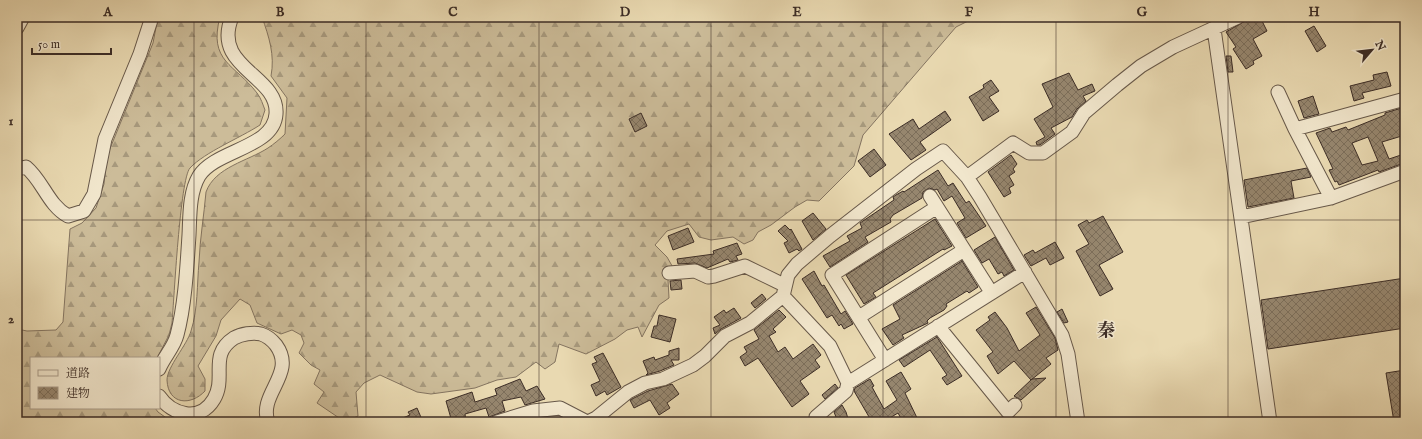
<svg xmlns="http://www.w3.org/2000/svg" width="1422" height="439" font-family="'IM FELL English','Noto Serif JP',serif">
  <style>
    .forest { fill: url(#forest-firs); stroke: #847460 }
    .building { fill: url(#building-cross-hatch); stroke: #3c2d26; fill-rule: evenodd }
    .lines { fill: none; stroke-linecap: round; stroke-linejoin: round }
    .minor-casing { stroke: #675849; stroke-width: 15 }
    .minor { stroke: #f1e6cc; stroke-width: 13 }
    .grid { fill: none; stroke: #3c2d26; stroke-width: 1; stroke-opacity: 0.55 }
    .labels { text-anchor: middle; stroke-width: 3; stroke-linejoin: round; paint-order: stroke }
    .quarter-label { font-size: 18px; font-weight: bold; fill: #3c2d26; stroke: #f1e6cc }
    .neatline { fill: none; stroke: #3c2d26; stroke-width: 1.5 }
    .grid-label { font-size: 13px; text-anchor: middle; font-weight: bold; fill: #3c2d26 }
  </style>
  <defs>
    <pattern id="forest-firs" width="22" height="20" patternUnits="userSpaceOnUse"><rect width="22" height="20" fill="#ccbc99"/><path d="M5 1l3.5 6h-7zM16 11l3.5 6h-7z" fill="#a7997d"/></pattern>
    <pattern id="building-cross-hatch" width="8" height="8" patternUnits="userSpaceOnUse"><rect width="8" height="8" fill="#96866e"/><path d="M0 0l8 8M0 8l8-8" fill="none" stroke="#7c6e5a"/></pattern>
  </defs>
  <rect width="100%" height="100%" fill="#e9d9b1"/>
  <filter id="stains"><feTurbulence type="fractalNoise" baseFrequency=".005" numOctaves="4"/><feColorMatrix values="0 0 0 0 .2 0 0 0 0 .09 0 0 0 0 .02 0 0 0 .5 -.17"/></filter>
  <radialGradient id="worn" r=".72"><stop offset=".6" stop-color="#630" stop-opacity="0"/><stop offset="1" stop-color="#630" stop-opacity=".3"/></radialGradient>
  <path class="forest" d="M158,17H220C208,62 235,64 257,93C261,98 263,105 265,110L260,125C240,138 205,152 190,168C180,179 174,300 172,323L169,335L157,358H31V408H155L158,412L172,422H17V329L27,331L56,330L63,322L70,229L82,223L96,208L104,184L107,156L153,43Z
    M262,17H976L956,27L863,135L854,166L819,201L807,200L795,207L771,225L758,232L753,240L744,244L733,237L711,240L699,237L689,224L667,231L655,245L667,257L675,271L668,280L669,298L659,305L642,337L638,327L627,330L615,339L586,354L559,344L555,362L545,369L536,362L516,377L497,380L475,388L431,394L417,392L380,375L364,383L356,392L358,416L345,422L317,403L324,392L314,384L320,370L311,365L299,353L304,343L301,335L292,330L281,334L257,323L250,305L240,299L221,320L216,336L198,366L205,379V391C191,406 168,405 167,380C167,367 187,345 191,331C198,309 197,284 199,262C200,238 204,215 206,192C215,167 248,161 268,148C274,144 280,139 285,134L287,98L271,76C275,55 269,37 262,17Z"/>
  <path class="building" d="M1252,17H1260L1267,31L1253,39L1262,56L1253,61L1254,64L1246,69L1233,49L1236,47L1226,32Z
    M1314,26L1326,46L1317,52L1305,31Z
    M1226,56H1231L1233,72H1228Z
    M1387,72L1391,86L1362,93L1364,98L1354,101L1350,86L1374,80L1373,75Z
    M1069,73L1078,90L1092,84L1095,91L1083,96L1086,101L1077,109L1072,117L1051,128L1055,134L1040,145H1037L1036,142L1045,137L1034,119L1053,107L1042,84Z
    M991,80L999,91L989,97L999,111L983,121L969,97L984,88L983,85Z
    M1313,96L1319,114L1304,118L1298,101Z
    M1405,107V135L1382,142L1389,159L1401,155L1404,163L1379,172L1378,170L1339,185L1337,181L1335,182L1329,170L1333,169L1316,133L1330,128L1332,132L1346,127L1348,130L1385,115V113ZM1368,137L1378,161L1362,165L1352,143Z
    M945,111L951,120L920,142L926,150L911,160L889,134L913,119L919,129Z
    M641,113L647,126L635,132L629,119Z
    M874,149L886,165L870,177L858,161Z
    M1011,155L1017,164L1013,169L1015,172L1009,176L1014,185L1009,188L1011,193L1004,197L988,172Z
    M1307,168L1311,177L1291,181L1294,198L1248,207L1244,180Z
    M938,170L948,186L953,183L966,203L969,201L986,226L966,238L957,223L965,218L952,196L944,201L937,189L935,190L929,188L923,192L922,198L893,215L890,219L891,222L865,237L868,242L830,267L823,256L850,241L847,236L862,228L860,223L894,200L893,197L896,195L903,191L904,192Z
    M813,213L826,229L813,240L802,221Z
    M1103,216L1123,252L1099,265L1113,289L1100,296L1076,251L1089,244L1078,225L1087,220L1089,223Z
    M935,219L952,246L944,250L943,249L873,293L876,297L864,304L846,275Z
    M785,225L790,230L791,229L802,249L799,251L797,249L789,253L784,243L788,241L778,231Z
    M688,228L694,242L673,250L668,236Z
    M995,237L1014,270L1004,276L1002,272L998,274L989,259L982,263L974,250Z
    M1055,242L1064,258L1050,265L1046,258L1031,266L1024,255L1033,250L1035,253Z
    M737,243L742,254L736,256L738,260L730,262L728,259L707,268L695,263L678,264L677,259L714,254L713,251Z
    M962,261L978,287L969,293L967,291L946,304L947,306L944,310L930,318L927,321L928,323L902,335L904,338L893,345L882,329L900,319L893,305Z
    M814,271L822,286L824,285L841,314L845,311L853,324L844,329L841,324L839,326L832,315L827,318L802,279Z
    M1405,278V328L1268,349L1261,300Z
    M681,280L682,289L671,290L670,281Z
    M762,294L766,299L755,308L751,303Z
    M1036,307L1055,338L1058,350L1046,358L1051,364L1031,380L1014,361L998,374L987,356L993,352L976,330L990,320L988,317L995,312L1007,328L1019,351L1040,335L1026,313Z
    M734,308L741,318L721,329L715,334L713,328L720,325L714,317L724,310L726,313Z
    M1062,309L1068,322L1064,323L1057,312Z
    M779,310L786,317L773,329L776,332L769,336L778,352L785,347L793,359L813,344L821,355L815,360L820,367L800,381L809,394L792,407L758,358L745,366L740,357L747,352L744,347L759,339L754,330Z
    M659,315L676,319L670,342L651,337L654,326H657Z
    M937,337L962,376L947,385L942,378L947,375L930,350L904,367L899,360Z
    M679,348V360H671L674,365L660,371L646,375L648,373L643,361L654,357L655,360L669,355V351Z
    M603,353L621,387L607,395L605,391L596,396L591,385L600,381L592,364L597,362L594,357Z
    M1405,370V422H1394L1386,373Z
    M901,372L911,389L905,393L919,422H903L898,413L883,422H872L854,391L855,388L870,379L874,386L872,387L884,409L897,400L886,381Z
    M1046,378L1021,400L1014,396L1032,379Z
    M520,379L526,391L537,386L545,399L525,405L521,397L502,401L505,411L489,417L486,408L465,414L466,422H452L446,401L472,392L475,402L497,395L495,389Z
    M672,384L679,394L667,403L670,408L659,415L650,400L634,408L630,400L648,391Z
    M835,384L838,388L825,399L822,395Z
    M842,405L846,412L849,422H838L834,412Z
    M417,408L423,422H393L410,415L408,412Z"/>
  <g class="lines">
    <g class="minor-casing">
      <path id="minor" d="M17,28L23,17
        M1214,29L1270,422
        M1278,92L1295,129L1331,198
        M1295,129L1405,99
        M17,169L26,167C43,181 48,205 68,216L84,211L94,194L105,139L140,54L152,17
        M967,177L1013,143L1029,153H1043L1072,132L1084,113L1117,85L1141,66L1173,47L1238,17
        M930,196L991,292
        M1241,217L1331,198L1405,171
        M669,273L695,271L708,277L714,276L745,266L784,285
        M783,296L830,346L848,383
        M859,317L964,250
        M938,326L1008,412L1015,405
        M885,360L832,275L937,207
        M159,369C164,357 174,347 177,335C185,305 187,266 189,235C190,216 189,193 199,176C215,150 274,148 276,114C279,75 211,68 232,17
        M159,396C172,415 200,423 214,399C227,377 208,355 234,338C241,334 253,332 261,334C267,336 272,340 276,345C297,374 258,393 268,422
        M816,417L846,391L848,383L1025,272
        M497,422L533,411L560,408L587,422
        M588,422L596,418L628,392L645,383L663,379L693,365L705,356L725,336L750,323L783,296L788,275L797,264L830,236L916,169L943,151L967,177L980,197L1062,335L1068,354L1078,422"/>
    </g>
    <use href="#minor" class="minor"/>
  </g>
  <path class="grid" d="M194,17V422M366,17V422M539,17V422M711,17V422M883,17V422M1056,17V422M1228,17V422M17,220H1405"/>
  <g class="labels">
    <g class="quarter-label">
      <text x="1106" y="336">秦</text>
    </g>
  </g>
  <rect width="1422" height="439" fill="none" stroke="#e9d9b1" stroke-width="44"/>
  <rect x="30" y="357" width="130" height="52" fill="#f1e6cc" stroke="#a99c8a"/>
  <rect x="38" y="370" width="20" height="6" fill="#f1e6cc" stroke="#a99c8a"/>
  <text x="66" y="377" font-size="12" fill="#3c2d26">道路</text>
  <rect x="38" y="387" width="20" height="12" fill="url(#building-cross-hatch)" stroke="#a99c8a"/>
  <text x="66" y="397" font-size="12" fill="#3c2d26">建物</text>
  <g transform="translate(1372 50) rotate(62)" stroke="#f1e6cc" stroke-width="3" paint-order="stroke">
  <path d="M0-3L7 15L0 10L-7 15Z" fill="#3c2d26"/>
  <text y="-6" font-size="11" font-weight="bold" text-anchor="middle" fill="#3c2d26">N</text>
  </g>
  <path d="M32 48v6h79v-6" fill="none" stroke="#3c2d26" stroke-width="2"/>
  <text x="38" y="48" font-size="12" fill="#3c2d26" stroke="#f1e6cc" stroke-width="3" paint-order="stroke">50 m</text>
  <rect x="22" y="22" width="1378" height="395" class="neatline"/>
  <g class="grid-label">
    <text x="108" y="16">A</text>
    <text x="280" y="16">B</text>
    <text x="453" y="16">C</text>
    <text x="625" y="16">D</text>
    <text x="797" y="16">E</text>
    <text x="969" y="16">F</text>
    <text x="1142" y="16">G</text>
    <text x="1314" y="16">H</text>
    <text x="11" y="125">1</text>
    <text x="11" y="323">2</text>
  </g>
  <rect width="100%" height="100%" filter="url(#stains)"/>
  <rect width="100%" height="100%" fill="url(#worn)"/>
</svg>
